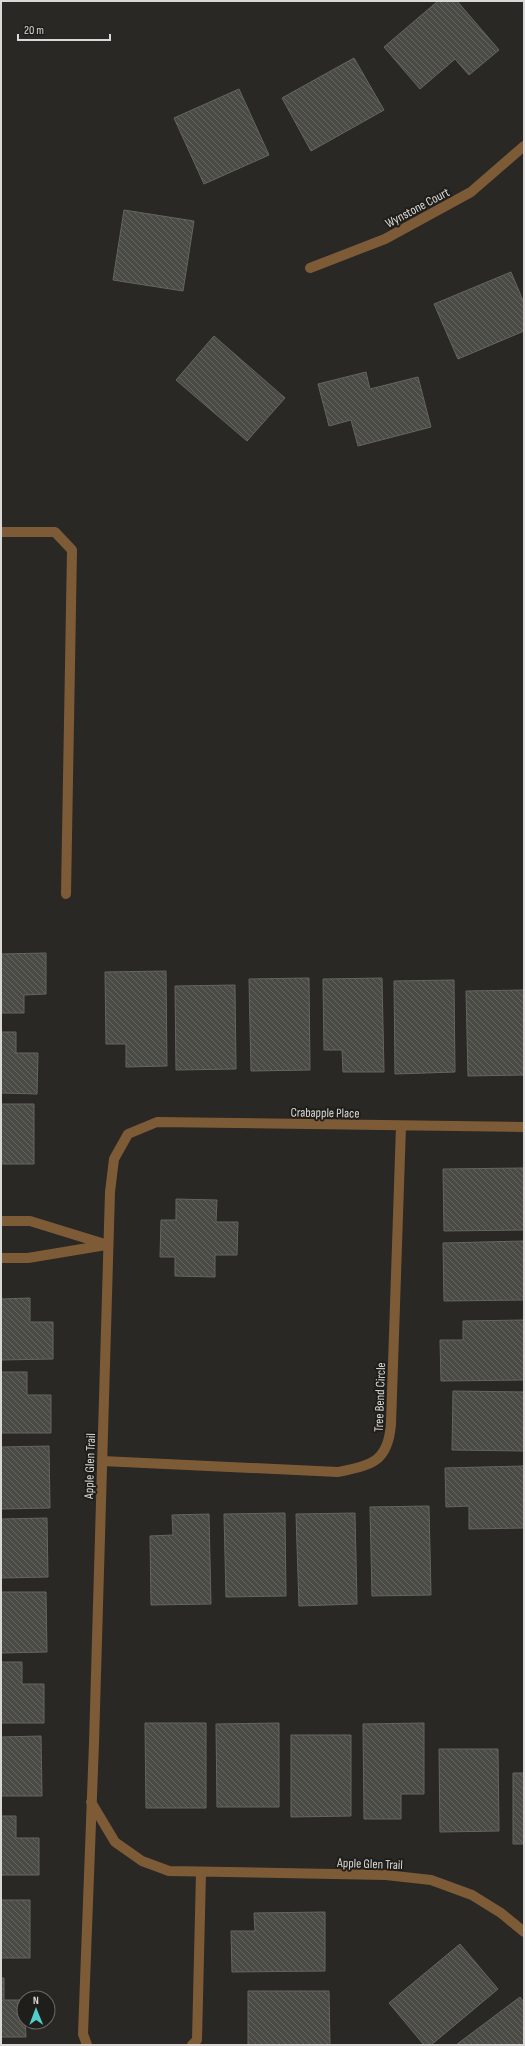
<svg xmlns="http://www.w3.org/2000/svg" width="525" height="2046" font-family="'Sofia Sans Condensed',sans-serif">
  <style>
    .building { fill: url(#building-back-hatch); stroke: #656560 }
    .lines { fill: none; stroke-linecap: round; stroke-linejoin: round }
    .minor { stroke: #7e5b37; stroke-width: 10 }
    .labels { text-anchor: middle; stroke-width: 4; stroke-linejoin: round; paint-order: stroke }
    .street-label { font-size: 13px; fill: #dbd9d7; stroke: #201e1b }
  </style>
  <defs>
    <pattern id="building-back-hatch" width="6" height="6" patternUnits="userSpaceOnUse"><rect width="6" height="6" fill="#4b4b46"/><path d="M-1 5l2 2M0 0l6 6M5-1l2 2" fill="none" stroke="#646460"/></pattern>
  </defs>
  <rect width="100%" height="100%" fill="#2a2824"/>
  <path class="building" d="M438,1H457L499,50L469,75L455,59L420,89L384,47Z
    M354,58L384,110L311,151L282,98Z
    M239,89L269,155L204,184L174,118Z
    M124,210L194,221L183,291L113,280Z
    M511,272L524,303V331L458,359L434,304Z
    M214,336L285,398L247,441L176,380Z
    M366,372L370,389L418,377L431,427L358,446L351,420L329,426L318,384Z
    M46,953V994L24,995V1013H1V954Z
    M166,971L167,1066L126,1067V1044H106L105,972Z
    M309,978L310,1070L251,1071L249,979Z
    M382,978L384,1072H343L342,1050H324L323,979Z
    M454,980L455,1072L395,1074L394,981Z
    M235,985L236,1069L176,1070L175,986Z
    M524,990V1075L468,1076L466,991Z
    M1,1032H16V1053H38L37,1094L1,1093Z
    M1,1104H34V1164H1Z
    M524,1168V1230L444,1231L443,1169Z
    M176,1199L217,1200L216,1222H238L237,1255H215V1277L175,1276V1257H160L161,1220H176Z
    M524,1241V1300L444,1301L443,1243Z
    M30,1298V1322H53V1359L1,1360V1299Z
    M524,1320V1380L441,1381L440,1340H463V1321Z
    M1,1372H27V1395H51V1433H1Z
    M453,1391L524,1392V1451L452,1450Z
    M49,1446L50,1508L1,1509V1447Z
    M524,1466V1528L469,1529V1506L446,1507L445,1468Z
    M429,1506L431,1595L372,1596L370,1507Z
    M285,1513L286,1596L226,1597L224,1514Z
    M355,1513L357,1604L299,1606L296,1514Z
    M209,1514L211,1604L151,1605L150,1536L173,1535L172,1515Z
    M47,1518L48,1577L1,1578V1519Z
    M1,1592H46L47,1652L1,1653Z
    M1,1662H22V1684H44V1723H1Z
    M145,1723H206V1808H146Z
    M279,1723V1807H217L216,1724Z
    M424,1723V1794H401V1819H364L363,1724Z
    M291,1735H351V1816L291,1817Z
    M41,1736L42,1796H1V1737Z
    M439,1749H498L499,1831L440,1832Z
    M513,1773H524V1844H513Z
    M1,1816H16V1838H39V1875H1Z
    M1,1900H30V1958H1Z
    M325,1912V1971L232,1972L231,1931H255L254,1913Z
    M460,1944L498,1989L431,2045H424L389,2003Z
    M1,1978H4V2000H24L26,2037H1Z
    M248,1991H329L330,2045H248Z
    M520,1997L524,2003V2045H456Z"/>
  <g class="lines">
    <path class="minor" d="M310,268L385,239L471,192L524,146
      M1,532H55L72,550L66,894
      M1,1221H30L108,1245
      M1,1258H28L106,1245
      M102,1461L338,1472C372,1465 388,1462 391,1424L401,1126
      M91,1802L115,1842L142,1861L169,1871L386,1875L431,1880L472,1895L501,1913L524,1932
      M87,2045L83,2034L94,1743L110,1192L114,1159L128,1134L157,1122L524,1127
      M192,2045L197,2040L201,1872"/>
  </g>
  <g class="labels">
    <g class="street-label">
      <text transform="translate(417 207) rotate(-28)" y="5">Wynstone Court</text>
      <text transform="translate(325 1112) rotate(1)" y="5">Crabapple Place</text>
      <text transform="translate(379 1397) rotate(-88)" y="5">Tree Bend Circle</text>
      <text transform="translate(89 1466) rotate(-88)" y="5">Apple Glen Trail</text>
      <text transform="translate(370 1863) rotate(2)" y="5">Apple Glen Trail</text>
    </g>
  </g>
  <rect width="525" height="2046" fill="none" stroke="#dbd9d7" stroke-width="4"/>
  <g transform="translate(36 2010) rotate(359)"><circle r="19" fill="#201e1b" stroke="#6b6966"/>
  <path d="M0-3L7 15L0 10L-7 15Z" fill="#52cdcb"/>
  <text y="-6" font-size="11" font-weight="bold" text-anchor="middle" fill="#dbd9d7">N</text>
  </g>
  <path d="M18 34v6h92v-6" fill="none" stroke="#dbd9d7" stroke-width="2"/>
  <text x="24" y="34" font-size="12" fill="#dbd9d7" stroke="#201e1b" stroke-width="3" paint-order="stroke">20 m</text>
</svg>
